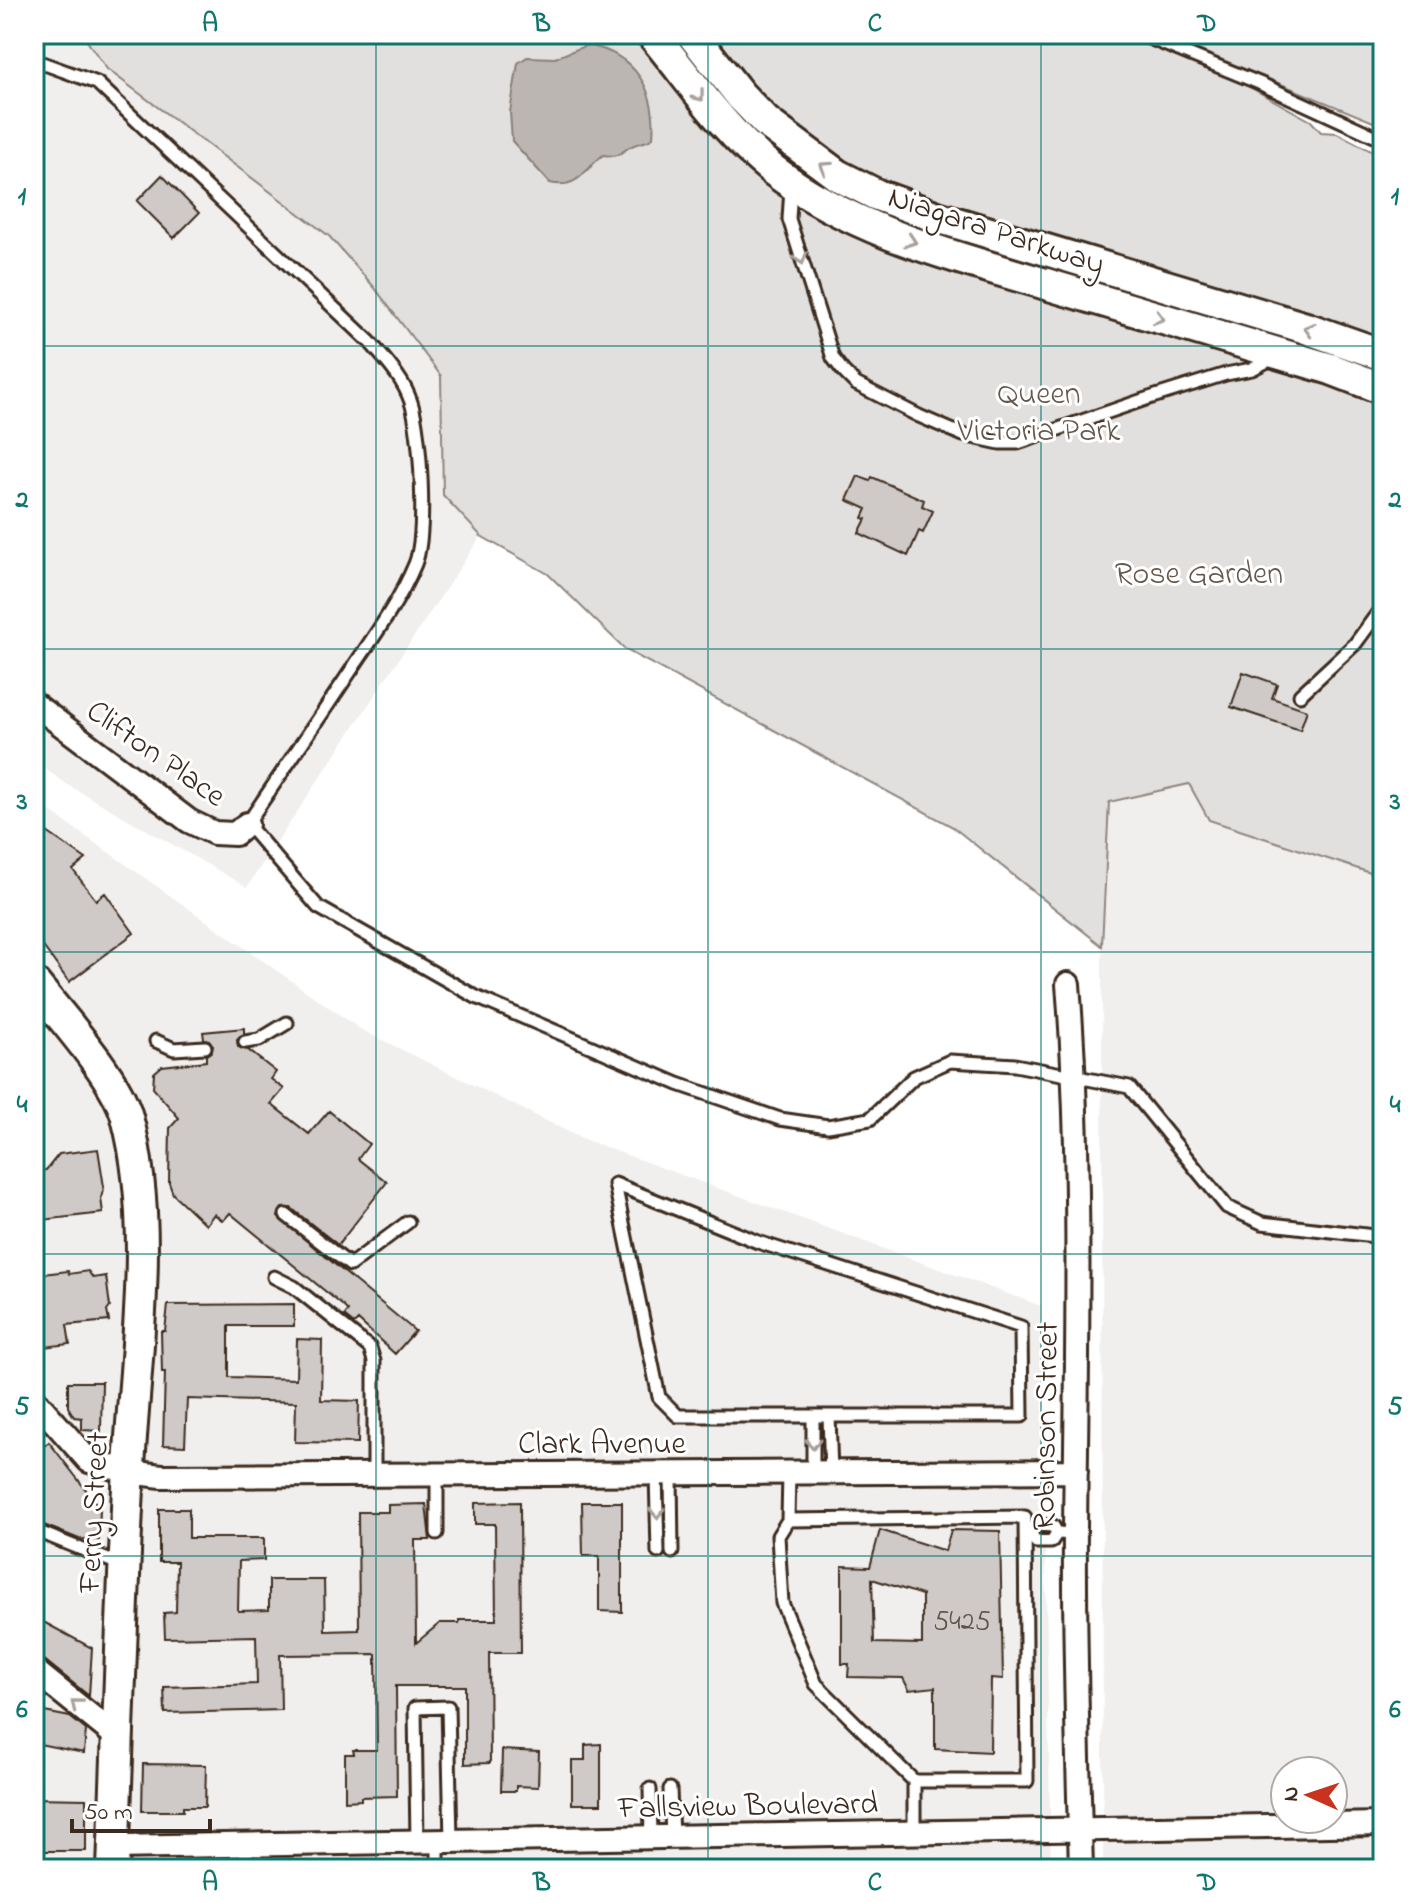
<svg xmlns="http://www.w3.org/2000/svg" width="1417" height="1903" font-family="'Indie Flower',sans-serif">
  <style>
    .built { fill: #f1efee; fill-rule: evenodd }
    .green { fill: #e2e0de; stroke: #8e857e; stroke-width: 2 }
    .water { fill: #bcb6b3; stroke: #887e77; stroke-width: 2 }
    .building { fill: #cfcac7; stroke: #3b2a1e; stroke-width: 2; fill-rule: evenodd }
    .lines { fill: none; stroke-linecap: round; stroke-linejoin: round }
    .service-casing { stroke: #3b2a1e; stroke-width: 17 }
    .minor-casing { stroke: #3b2a1e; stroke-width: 28 }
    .secondary-casing { stroke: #3b2a1e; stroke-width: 36 }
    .service { stroke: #fff; stroke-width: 11 }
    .minor { stroke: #fff; stroke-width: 22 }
    .secondary { stroke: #fff; stroke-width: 30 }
    .oneway { stroke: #a79f9a }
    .grid { fill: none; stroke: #0f766e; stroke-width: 2; stroke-opacity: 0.55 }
    .labels { text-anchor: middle; stroke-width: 6; stroke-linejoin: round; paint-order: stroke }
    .number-label { font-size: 28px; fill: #605248 }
    .street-label { font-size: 32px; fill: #3b2a1e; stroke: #fff }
    .park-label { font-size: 32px; fill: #65584e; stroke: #fff }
    .neatline { fill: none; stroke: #0f766e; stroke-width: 3 }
    .grid-label { font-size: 26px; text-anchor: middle; font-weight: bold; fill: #0f766e }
  </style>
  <rect width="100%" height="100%" fill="#fff"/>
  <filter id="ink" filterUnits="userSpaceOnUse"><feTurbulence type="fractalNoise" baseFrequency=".0125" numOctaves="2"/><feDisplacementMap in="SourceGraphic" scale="16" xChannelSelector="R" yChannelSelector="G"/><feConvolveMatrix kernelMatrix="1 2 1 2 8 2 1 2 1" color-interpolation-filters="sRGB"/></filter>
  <g filter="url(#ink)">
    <path class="built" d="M34,34H82L107,69L329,236L374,287L441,376L443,495L481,536L247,887L68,785L34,761Z
      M1189,784L1209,820L1383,877V1869H1103L1102,946L1109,802ZM1285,1771H1333V1819H1285Z
      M34,800L360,1029L583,1139L1041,1306L1051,1869H34Z"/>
    <path class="green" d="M82,34H1124L1237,80L1311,121L1321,132L1337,133L1383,157V877L1209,820L1189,784L1109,802L1102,946L953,827L626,650L548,574L481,536L443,495L441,376L374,287L329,236L107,69Z
      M1159,34H1383V126Z"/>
    <path class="water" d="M587,45C636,54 657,91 653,138C646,143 641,142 634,145C619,151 623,158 603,155C585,169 578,190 550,183L512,141L510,112L518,63L527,57L555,58Z"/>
    <path class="building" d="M162,175L199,213L174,238L137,201Z
      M858,476L870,481L872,477L924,500L922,506L933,511L923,533L919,531L908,556L859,533L866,519L863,518L867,509L847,500Z
      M1243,672L1277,684L1272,698L1307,710L1300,730L1231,707Z
      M34,823L86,859L73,870L96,900L105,893L134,933L69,982L34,934Z
      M244,1028V1034L237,1040L238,1047L248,1050L276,1072L271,1079L284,1089L271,1104L309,1134L329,1111L369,1144L358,1159L387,1182L338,1245L291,1208H282L278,1217L415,1331L395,1354L358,1320L354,1324L344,1316L348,1311L342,1305L230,1213L223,1221L214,1214L206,1225L173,1194L169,1183L170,1128L179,1118L153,1088L154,1073L162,1066L206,1061V1055L212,1051L213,1046L209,1040L204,1039L203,1032Z
      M98,1149L104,1187L101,1198L103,1213L34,1221V1171L46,1170L59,1154Z
      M68,1271L69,1274L88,1271L93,1278L106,1276L110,1307L107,1311L109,1321L67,1325L70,1344L44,1347L42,1326L34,1327V1275Z
      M294,1304V1326H229V1377L296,1379L297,1339L322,1340L321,1400L359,1401L358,1443L295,1442L296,1402L187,1399L185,1446L163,1445L165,1372H162L161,1331H165L168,1305Z
      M68,1382H102L101,1431L82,1430V1418L74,1417L68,1407Z
      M49,1442L100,1508L99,1540L79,1539L34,1521V1454Z
      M520,1502L521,1653H489L490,1763L465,1764V1686H396L397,1796L361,1797V1800L345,1801V1754H354L353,1750H377L376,1654L280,1655L281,1710L165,1713L164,1687L257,1684L256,1636L165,1638L164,1613L176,1612L177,1562H159V1509H189V1538H264V1560L239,1561L238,1611L269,1610V1580H324L325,1631L359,1630L358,1512H388V1505L426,1504L430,1540H415L416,1643L440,1623H459V1620H496L495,1524H475V1503Z
      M582,1502H622V1612L599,1611V1556H583Z
      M880,1530L945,1551L951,1530L1000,1531L1003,1679L991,1678L990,1752L935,1749V1687L909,1690L903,1678L848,1677L849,1664H842V1566L870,1567ZM872,1579L922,1595V1644L874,1643Z
      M36,1618L92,1648L89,1696L43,1659L34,1656Z
      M34,1710L70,1717L86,1730L84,1753L34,1743Z
      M601,1744V1804H572V1760H585V1745Z
      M502,1750L539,1752L538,1787L516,1786V1791H501Z
      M143,1764L206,1765L205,1807H183V1811H142Z
      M34,1798L86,1799V1851H34Z"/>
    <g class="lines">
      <g class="service-casing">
        <path id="service" d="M1139,34L1259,83L1383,140
          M34,60L97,83L370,342C386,361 403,378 411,402C421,432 427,535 415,564C400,600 377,632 356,663C320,717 283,771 247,824L318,907L476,997L678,1084L780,1119L828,1126L870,1119L914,1077L950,1061L1015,1065L1129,1087L1227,1207L1262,1223L1383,1237
          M791,188L789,219L833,358L843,371L856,384L919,416L963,435L1000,443H1018L1146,399L1226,374L1252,369L1275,357
          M1300,695L1355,644L1383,606
          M156,1041L174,1049L205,1047
          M245,1042L259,1040L287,1023
          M615,1184L758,1242L1021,1327L1022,1416H678L659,1397Z
          M286,1215L350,1265L408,1222
          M274,1277L294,1287L370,1348L374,1361V1475
          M813,1416V1473
          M829,1416L831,1473
          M656,1474L658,1552
          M671,1474L672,1552
          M437,1475V1533
          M1025,1517L1027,1781H914L816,1684L782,1603L778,1536L788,1520Z
          M788,1520L789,1473
          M34,1530L121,1565
          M1025,1532H1030L1036,1525L1053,1526L1057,1533L1075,1534
          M1030,1532L1036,1542H1051L1057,1533
          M650,1789L651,1838
          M670,1789L672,1837
          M914,1833V1781
          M417,1842L415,1708L448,1707L451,1841
          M438,1869V1842"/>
      </g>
      <g class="minor-casing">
        <path id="minor" d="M34,704L189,821L214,833L235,834L247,824
          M1068,984C1082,1165 1077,1347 1075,1529C1074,1642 1078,1756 1081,1869
          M34,1399L89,1461L129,1472L162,1476L1076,1471
          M34,1670L118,1738
          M114,1847L1383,1824"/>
      </g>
      <g class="secondary-casing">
        <path id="secondary" d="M652,34C692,82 723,130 773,170C852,231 952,256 1046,284C1141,313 1236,341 1331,369L1383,389
          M692,34L740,95L766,122L837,175L877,195L937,217L1306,328L1383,355
          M34,983C61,1017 116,1077 127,1117C156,1225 135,1357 129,1468C122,1602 118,1735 113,1869"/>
      </g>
      <use href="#service" class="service"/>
      <use href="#minor" class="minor"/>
      <use href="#secondary" class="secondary"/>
    </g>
    <defs><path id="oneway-chevron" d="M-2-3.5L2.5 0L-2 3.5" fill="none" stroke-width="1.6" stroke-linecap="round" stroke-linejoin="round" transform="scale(2)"/></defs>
    <g class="oneway">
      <use href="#oneway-chevron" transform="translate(699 96) rotate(52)"/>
      <use href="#oneway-chevron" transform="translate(825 167) rotate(-146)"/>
      <use href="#oneway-chevron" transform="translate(911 241) rotate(19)"/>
      <use href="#oneway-chevron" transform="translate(801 259) rotate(72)"/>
      <use href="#oneway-chevron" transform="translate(1159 318) rotate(16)"/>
      <use href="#oneway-chevron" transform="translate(1309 329) rotate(-162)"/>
      <use href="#oneway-chevron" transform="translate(813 1444) rotate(90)"/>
      <use href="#oneway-chevron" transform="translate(657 1513) rotate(89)"/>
      <use href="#oneway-chevron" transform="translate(76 1704) rotate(-141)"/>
    </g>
  </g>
  <path class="grid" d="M376,34V1869M708,34V1869M1041,34V1869M34,346H1383M34,649H1383M34,952H1383M34,1254H1383M34,1556H1383"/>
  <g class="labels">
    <g class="number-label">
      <text x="962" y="1629">5425</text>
    </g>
    <g class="street-label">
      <text transform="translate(997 229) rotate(18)" y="11">Niagara Parkway</text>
      <text transform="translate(157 752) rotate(35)" y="11">Clifton Place</text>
      <text transform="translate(1044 1426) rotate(-89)" y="11">Robinson Street</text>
      <text x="602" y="1453">Clark Avenue</text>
      <text transform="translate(92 1512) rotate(-87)" y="11">Ferry Street</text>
      <text transform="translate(748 1804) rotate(-1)" y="11">Fallsview Boulevard</text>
    </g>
    <g class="park-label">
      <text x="1039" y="403">Queen<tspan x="1039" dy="37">Victoria Park</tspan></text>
      <text x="1199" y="583">Rose Garden</text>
    </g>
  </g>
  <rect width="1417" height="1903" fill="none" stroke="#fff" stroke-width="88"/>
  <g transform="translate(1309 1795) rotate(273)"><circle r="38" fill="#ffffff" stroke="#b1aaa5" stroke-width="2"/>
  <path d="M0-6L14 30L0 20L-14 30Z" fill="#c8321e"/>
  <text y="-12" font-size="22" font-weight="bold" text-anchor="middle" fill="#3b2a1e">N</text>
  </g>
  <path d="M72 1819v12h138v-12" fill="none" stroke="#3b2a1e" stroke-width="4"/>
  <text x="84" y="1819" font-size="24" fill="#3b2a1e" stroke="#ffffff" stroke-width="6" paint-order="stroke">50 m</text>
  <rect x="44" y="44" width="1329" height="1815" class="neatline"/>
  <g class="grid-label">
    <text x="210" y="31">A</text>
    <text x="542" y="31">B</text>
    <text x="875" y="31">C</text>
    <text x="1207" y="31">D</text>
    <text x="22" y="204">1</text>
    <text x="1395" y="204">1</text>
    <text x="22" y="507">2</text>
    <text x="1395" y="507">2</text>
    <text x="22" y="809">3</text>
    <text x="1395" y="809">3</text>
    <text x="22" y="1112">4</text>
    <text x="1395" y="1112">4</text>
    <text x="22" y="1414">5</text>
    <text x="1395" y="1414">5</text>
    <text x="22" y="1717">6</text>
    <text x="1395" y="1717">6</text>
    <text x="210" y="1890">A</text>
    <text x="542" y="1890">B</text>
    <text x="875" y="1890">C</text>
    <text x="1207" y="1890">D</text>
  </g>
</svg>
